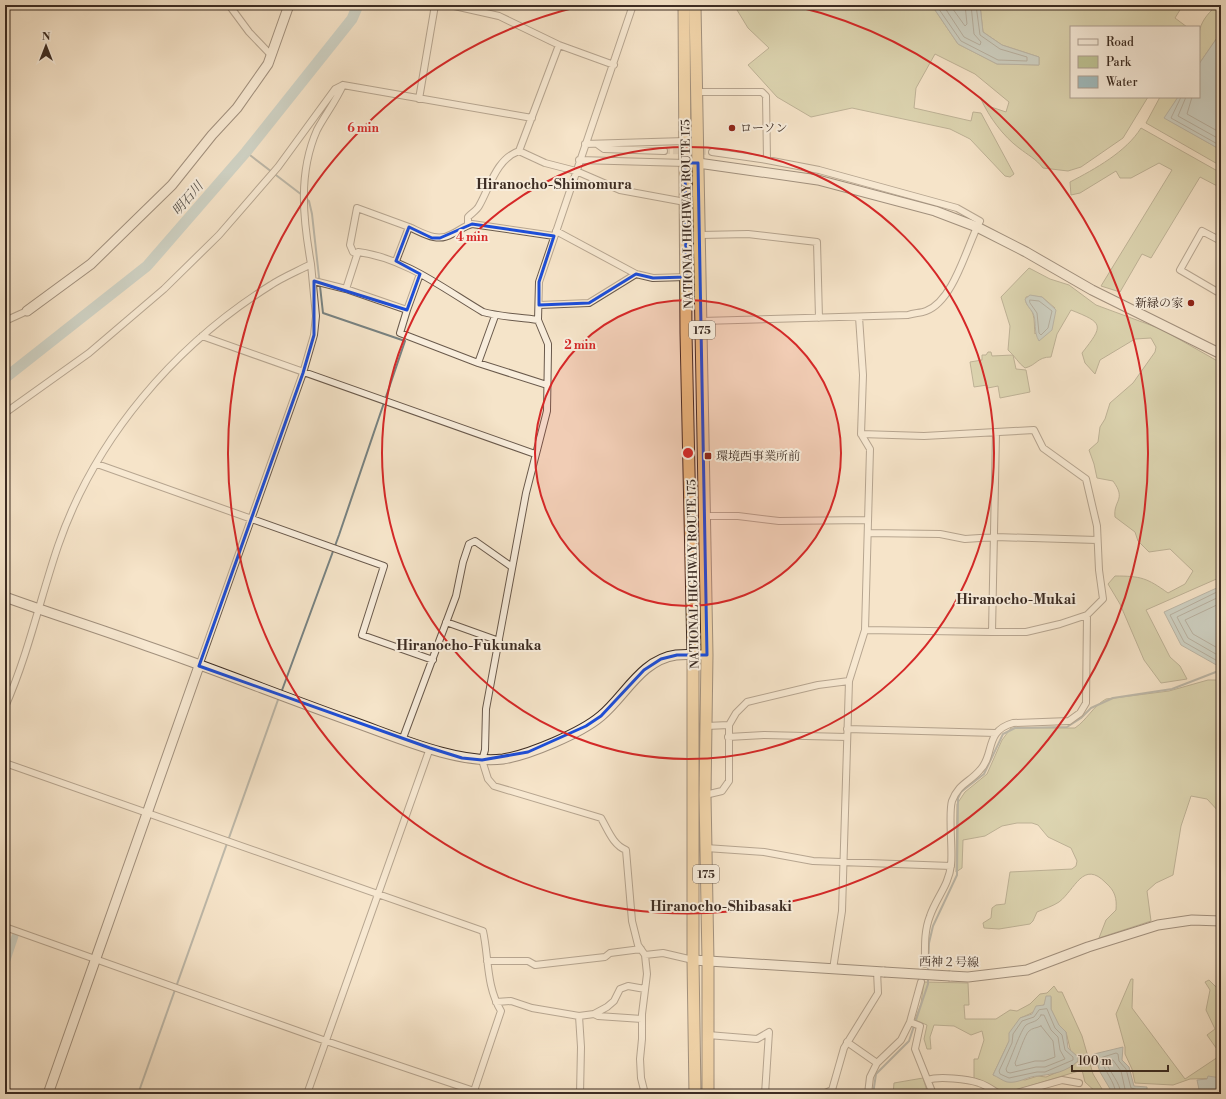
<svg xmlns="http://www.w3.org/2000/svg" width="1226" height="1099" font-family="'Libre Bodoni','Noto Serif JP',serif">
  <style>
    .green { fill: #bec495; stroke: #7d785c; fill-rule: evenodd }
    .water { fill: #a0bcbf; stroke: #788281 }
    .lines { fill: none; stroke-linecap: round; stroke-linejoin: round }
    .shore { stroke: #6e7471; stroke-width: 1 }
    .stream { stroke: #788281; stroke-width: 2 }
    .canal { stroke: #a0bcbf; stroke-width: 7 }
    .river { stroke: #a0bcbf; stroke-width: 11 }
    .street-tunnel { stroke: #d0bfa8; stroke-width: 6; stroke-dasharray: 6 3; stroke-linecap: butt }
    .street-casing { stroke: #6a5a4c; stroke-width: 8 }
    .secondary-casing { stroke: #3c2c23; stroke-width: 11 }
    .highway-casing { stroke: #3c2c23; stroke-width: 13 }
    .street { stroke: #f8eddc; stroke-width: 6 }
    .secondary { stroke: #f8eddc; stroke-width: 9 }
    .highway { stroke: #eac284; stroke-width: 11 }
    .secondary-bridge-casing { stroke: #3c2c23; stroke-width: 11; stroke-linecap: butt }
    .secondary-bridge { stroke: #f8eddc; stroke-width: 9 }
    .marked { fill: none; stroke: #1d4ed8; stroke-width: 3; stroke-linejoin: round }
    .ring { fill: none; stroke: #d62828; stroke-width: 2 }
    .poi-dot { fill: #8f2418; stroke: #f8eddc; stroke-width: 1.5 }
    .labels { text-anchor: middle; stroke-width: 4; stroke-linejoin: round; paint-order: stroke }
    .shield { fill: #f8eddc; stroke: #74665a; stroke-width: 1 }
    .shield-label { font-size: 11px; font-weight: bold; fill: #3c2c23 }
    .poi-label { font-size: 12px; fill: #3c2c23; stroke: #f8eddc; text-anchor: start }
    .street-label { font-size: 12px; fill: #3c2c23; stroke: #f8eddc }
    .water-label { font-size: 13px; font-style: italic; fill: #55504a; stroke: #f8eddc }
    .quarter-label { font-size: 14px; font-weight: bold; fill: #3c2c23; stroke: #f8eddc }
    .centre { fill: #d62828; stroke: #f8eddc; stroke-width: 2 }
    .ring-label { font-size: 12px; text-anchor: middle; font-weight: bold; fill: #d62828; stroke: #f8eddc; stroke-width: 4; stroke-linejoin: round; paint-order: stroke }
  </style>
  <rect width="100%" height="100%" fill="#f5e4c9"/>
  <filter id="stains"><feTurbulence type="fractalNoise" baseFrequency=".005" numOctaves="4"/><feColorMatrix values="0 0 0 0 .2 0 0 0 0 .09 0 0 0 0 .02 0 0 0 .5 -.17"/></filter>
  <radialGradient id="worn" r=".72"><stop offset=".6" stop-color="#630" stop-opacity="0"/><stop offset="1" stop-color="#630" stop-opacity=".3"/></radialGradient>
  <path class="green" d="M734,5H930L935,10L958,44L997,64L1039,65V57L1002,45L983,32L980,5H1183L1175,18L1187,27H1071V97H1148L1123,138L1081,167L1068,171L1043,168C1036,159 1028,155 1019,148C1003,136 989,117 981,99L988,106L1006,112L1009,102L975,74L935,54L916,88L914,108L971,121L973,112L981,113L1014,174L1010,177L1005,176L970,139L950,129L852,108L811,117L777,97L748,65L769,48L748,28Z
    M1217,5H1221V32L1199,64C1199,35 1194,26 1217,5Z
    M1160,97H1178L1165,118L1221,150V166L1146,123Z
    M1141,128L1221,173V188L1200,177L1151,258L1142,254L1120,292L1101,286L1172,170L1159,163L1131,178H1120L1116,171L1080,193L1071,195L1070,182C1095,169 1126,152 1141,128Z
    M1029,268L1050,279L1069,285L1096,305L1161,329L1221,363V577L1146,610L1170,657L1180,666L1187,679L1161,683L1144,660L1120,604L1108,584L1115,576C1141,576 1147,578 1168,593L1185,584L1193,571L1170,549L1149,552L1138,541L1135,532L1115,517C1113,500 1127,500 1113,481L1097,478L1094,464L1089,450L1098,442L1100,427L1105,419L1110,403L1133,383L1155,352L1156,347L1151,338L1135,339L1100,360L1095,374L1085,363L1082,353C1104,325 1104,323 1071,310L1057,334L1051,357C1037,357 1037,365 1025,368C1018,363 1015,356 1008,350L1010,326L1001,297ZM1032,296L1042,297L1055,308L1035,334C1034,328 1035,320 1033,314C1031,307 1024,305 1026,297Z
    M988,352H991L992,356L1013,355L1016,369L1026,370L1030,392L1000,398L998,386L988,388L987,385L974,387L970,362L982,360V355H986Z
    M1208,680H1221V814L1207,799L1191,796L1181,826L1173,875L1156,883L1147,891L1151,921L1099,938L1106,920L1116,910C1117,898 1115,891 1106,883C1083,859 1075,890 1059,902C1053,906 1044,909 1037,912L1033,921L1030,924L999,929L984,928L983,923L991,918L992,908L996,905L1005,904L1010,872L1072,869L1076,866L1077,861L1071,848L1048,837L1038,825L1032,823H1017L1002,826L985,836L963,840L962,868L956,872L957,804L965,792L987,774L1002,740L1011,728H1075C1087,720 1093,706 1106,699L1169,691Z
    M1131,979H1133L1132,1008L1185,1079L1221,1055L1207,1035L1215,1029L1206,1010L1210,990L1205,982L1209,980L1217,988L1221,987V1078L1190,1079L1173,1085L1135,1083L1132,1069L1125,1054V1047L1116,1014Z
    M924,982L968,983L969,1005H964L965,1019H996L1010,1010L1017,1011L1030,1004L1040,994L1047,993L1054,986L1058,992H1062L1082,1036L1093,1074L1105,1094H1098L1085,1082L1082,1070L1003,1094L982,1081L974,1078V1059H978L984,1040L982,1031L971,1035L954,1026L934,1025L930,1037L931,1049H927L924,1039L927,1025L915,1020L921,1003ZM1051,997V1009L1059,1026L1066,1032L1074,1065L1046,1077L1038,1076L1025,1080L993,1075L1020,1018C1033,1013 1042,1008 1051,997Z
    M923,1078L928,1094H893L894,1083Z"/>
  <path class="water" d="M930,5H980L983,32L1002,45L1039,57V65L997,64L958,44L935,10Z
    M1221,32V150L1164,118L1178,97H1199V64Z
    M1030,295L1042,297L1056,310L1052,330L1039,341C1033,331 1037,322 1033,313C1030,308 1026,305 1025,299Z
    M1221,586V666L1220,667L1181,645L1164,612Z
    M1046,996H1051V1009L1059,1025L1066,1032L1068,1048L1078,1057V1061C1066,1072 1054,1074 1038,1076C1028,1076 1018,1084 1007,1082C1003,1081 998,1077 993,1075L1009,1041V1033L1020,1018L1032,1014L1036,1006L1044,1005Z
    M1123,1047L1122,1060L1129,1067L1134,1086L1147,1087V1094H1113L1100,1072L1094,1054Z
    M1208,1076L1221,1078V1094H1200L1197,1080L1207,1079Z"/>
  <g class="lines">
    <path class="shore" d="M936,5L961,41L998,60L1027,61V57L1000,49L980,35L976,5
      M943,5L964,37L980,45L981,42L974,34L971,5
      M950,5L965,26L967,24L965,5
      M1181,97L1171,118L1221,146
      M1186,97L1178,116L1221,140
      M1192,97L1187,114L1221,133
      M1030,300L1039,301L1052,311L1048,328L1041,335L1039,333L1037,313L1030,303Z
      M1221,590L1170,615L1184,642L1221,663
      M1221,596L1177,617L1188,638L1221,657
      M1221,603L1185,620L1193,634L1221,650
      M1047,1009L1055,1028L1062,1035L1065,1050L1073,1057V1060L1045,1072H1037L1009,1078L1000,1074L999,1071L1012,1043L1013,1034L1022,1021L1034,1017L1039,1010Z
      M1041,1015H1044L1051,1030L1058,1037L1060,1050L1065,1059L1045,1067H1036L1010,1073L1007,1072L1006,1069C1010,1061 1021,1029 1026,1025C1032,1021 1037,1023 1041,1015Z
      M1041,1026L1053,1041L1055,1057L1044,1061H1035L1016,1066L1015,1063C1018,1056 1025,1034 1029,1031C1032,1028 1037,1028 1041,1026Z
      M1116,1094C1115,1082 1104,1070 1100,1058L1116,1053L1118,1054L1119,1061L1126,1069L1131,1088L1142,1091L1143,1094
      M1121,1094C1120,1082 1110,1073 1106,1062L1108,1060H1113L1121,1071L1125,1089L1130,1094"/>
    <path class="stream" d="M246,152L302,195
      M281,693L339,535L405,341L323,313L312,214L309,201L305,198
      M928,972L929,943L933,926L957,875L958,798L961,792L984,774L1003,734L1015,728L1067,727L1081,718L1091,708L1113,698L1172,689L1221,670
      M138,1094L279,697
      M873,1094L876,1074L909,1041L928,984V977"/>
    <path class="canal" d="M5,966L15,936"/>
    <path class="river" d="M5,378L147,266L246,152L352,19L358,5"/>
    <path class="street-tunnel" d="M664,151L712,152"/>
    <g class="street-casing">
      <path id="street" d="M229,5L249,32L271,55
        M450,5L499,16L559,45L614,65
        M633,5L539,282L538,320L548,344V351L547,411L526,493L486,709L485,750L482,760L488,779L494,786L601,818C608,830 613,845 626,850L632,921L638,945L645,955L647,974L642,1014V1039L640,1059L641,1078L645,1094
        M559,45L519,151L545,163L576,171L620,190L685,202
        M697,92H762L766,96L767,160
        M419,99L435,5
        M585,144L685,141
        M597,144L604,149L664,151
        M579,160L685,163
        M468,225V217C472,213 477,210 479,206C490,187 496,159 519,151
        M556,231L636,274L653,278L686,277
        M700,235L748,234L817,242L819,318
        M1221,241L1202,231L1180,270L1221,294
        M357,254L353,252L350,245L357,208L409,227
        M396,261L409,227C423,233 437,243 452,234C459,231 464,226 472,224L554,236
        M314,281L346,289L407,310L400,333L478,363L547,385
        M346,289L358,252C405,258 444,289 483,312C501,317 520,317 538,320
        M539,305L589,303L636,274
        M407,310L420,274
        M5,321L27,311
        M702,321L908,315C914,313 921,313 926,311C954,301 967,245 980,221L957,208L819,170L767,160L712,152
        M202,336L535,454
        M478,363L495,316
        M5,413L89,353L164,289L219,235L278,167L335,89L343,85L532,118
        M861,434L924,436L1034,430L1043,448L1086,479L1097,526L1099,570L1103,599L1087,615L1060,624L1026,632H992L996,433
        M97,464L384,566L362,635L433,660
        M705,516H738L779,521L868,520
        M868,533L940,534L965,539L995,537L1097,540
        M446,622L499,641
        M865,630L992,632
        M199,666L303,373L314,335L316,316L311,264
        M5,707C28,655 40,599 58,546C95,438 175,345 271,285C283,277 298,271 311,264C303,219 298,173 317,130C325,115 336,101 343,85
        M706,726L729,725
        M847,729L996,733
        M728,737L764,735L847,737
        M403,738L456,596L463,562L469,544L475,541L512,567
        M5,763L483,931C489,958 486,986 501,1011L474,1091
        M705,795L722,791L729,781V725L736,713L747,702L818,685L849,681
        M706,848L764,852L813,861L951,866
        M5,927L326,1041L474,1091L476,1093
        M645,955L663,953L693,960
        M487,961H528L535,965L605,957L610,953L641,949
        M925,964C925,947 924,931 930,916C936,898 949,885 951,865C953,849 948,814 952,801C959,783 969,783 980,770C995,755 984,731 1013,723L1069,721L1080,713L1086,703L1087,615
        M833,969L842,911L849,681L865,630L870,449L861,434L863,375L859,317
        M921,982L910,1022L920,1026L915,1049L933,1094
        M496,1002L511,1001L532,1008L579,1016L594,1014L607,1007L614,1001L620,989L628,986L645,989
        M594,1014L598,1016L642,1019
        M579,1016L581,1047L580,1094
        M708,1035L757,1039L769,1032L765,1094
        M847,1042L877,1063
        M928,1080C938,1076 968,1079 979,1083C986,1085 993,1090 999,1094
        M5,1091L14,1094
        M307,1094L430,748
        M823,1094L832,1090L844,1048L878,993L877,971
        M868,1094L870,1077L877,1063L901,1040L910,1022
        M1013,1094L1062,1080L1079,1083"/>
    </g>
    <g class="secondary-casing">
      <path id="secondary" d="M685,163H698L818,180L935,211L977,227L1026,252L1092,290L1221,354
        M27,311L91,264L172,185L212,135L237,108L268,64L289,5
        M5,597C52,614 100,629 147,646C214,669 281,696 348,720C392,735 457,765 503,759C529,755 581,733 601,716C626,695 641,660 676,655C686,654 697,655 707,655
        M693,960L884,972
        M950,976L968,977L1027,970L1088,947L1158,925L1192,920L1221,921
        M48,1094L199,666"/>
    </g>
    <g class="highway-casing">
      <path id="highway" d="M684,5L686,333L693,655V960L695,1094
        M695,5L707,655L705,795L708,961V1094"/>
    </g>
    <use href="#street" class="street"/>
    <use href="#secondary" class="secondary"/>
    <use href="#highway" class="highway"/>
    <g class="secondary-bridge-casing">
      <path id="secondary-bridge" d="M884,972L950,976"/>
    </g>
    <use href="#secondary-bridge" class="secondary-bridge"/>
  </g>
  <path d="M0 0H1226V1099H0ZM685,163H698L707,655H677L661,659L644,670L601,716L586,726L528,752L482,760L462,758L430,748L199,666L303,373L314,335V281L407,310L420,274L396,261L409,227L432,238H440L472,224L554,236L539,282V305L589,303L636,274L653,278L686,277Z" fill="#f5e4c9" fill-opacity=".55" fill-rule="evenodd"/>
  <path class="marked" d="M685,163H698L707,655H677L661,659L644,670L601,716L586,726L528,752L482,760L462,758L430,748L199,666L303,373L314,335V281L407,310L420,274L396,261L409,227L432,238H440L472,224L554,236L539,282V305L589,303L636,274L653,278L686,277Z"/>
  <circle cx="688" cy="453" r="153" fill="#d62828" fill-opacity=".12"/>
  <g class="ring">
    <circle cx="688" cy="453" r="153"/>
    <circle cx="688" cy="453" r="306"/>
    <path d="M795 6A460 460 0 1 1 581 6"/>
  </g>
  <g class="poi-dot">
    <circle cx="732" cy="128" r="4"/>
    <circle cx="1191" cy="303" r="4"/>
    <rect x="704" y="452" width="8" height="8" rx="2"/>
  </g>
  <g class="labels">
    <g class="shield">
      <rect x="689" y="321" width="26" height="18" rx="3"/>
      <rect x="693" y="865" width="26" height="18" rx="3"/>
    </g>
    <g class="shield-label">
      <text x="702" y="334">175</text>
      <text x="706" y="878">175</text>
    </g>
    <g class="poi-label">
      <text x="740" y="132">ローソン</text>
      <text x="1183" y="307" text-anchor="end">新緑の家</text>
      <text x="716" y="460">環境西事業所前</text>
    </g>
    <g class="street-label">
      <text transform="translate(687 214) rotate(-91)" y="4">NATIONAL HIGHWAY ROUTE 175</text>
      <text transform="translate(693 574) rotate(-91)" y="4">NATIONAL HIGHWAY ROUTE 175</text>
      <text transform="translate(949 962) rotate(1)" y="4">西神２号線</text>
    </g>
    <g class="water-label">
      <text transform="translate(187 198) rotate(-49)" y="5">明石川</text>
    </g>
    <g class="quarter-label">
      <text x="554" y="189">Hiranocho-Shimomura</text>
      <text x="1016" y="604">Hiranocho-Mukai</text>
      <text x="469" y="650">Hiranocho-Fukunaka</text>
      <text x="721" y="911">Hiranocho-Shibasaki</text>
    </g>
  </g>
  <circle cx="688" cy="453" r="6" class="centre"/>
  <g class="ring-label">
    <text x="363" y="132">6 min</text>
    <text x="472" y="241">4 min</text>
    <text x="580" y="349">2 min</text>
  </g>
  <rect width="1226" height="1099" fill="none" stroke="#f5e4c9" stroke-width="20"/>
  <rect x="6" y="6" width="1214" height="1087" fill="none" stroke="#3c2c23" stroke-width="2"/>
  <rect x="10" y="10" width="1206" height="1079" fill="none" stroke="#3c2c23"/>
  <rect x="1070" y="26" width="130" height="72" fill="#f8eddc" stroke="#ada092"/>
  <rect x="1078" y="39" width="20" height="6" fill="#f8eddc" stroke="#ada092"/>
  <text x="1106" y="46" font-size="12" fill="#3c2c23">Road</text>
  <rect x="1078" y="56" width="20" height="12" fill="#bec495" stroke="#ada092"/>
  <text x="1106" y="66" font-size="12" fill="#3c2c23">Park</text>
  <rect x="1078" y="76" width="20" height="12" fill="#a0bcbf" stroke="#ada092"/>
  <text x="1106" y="86" font-size="12" fill="#3c2c23">Water</text>
  <g transform="translate(46 46)" stroke="#f8eddc" stroke-width="3" paint-order="stroke">
  <path d="M0-3L7 15L0 10L-7 15Z" fill="#3c2c23"/>
  <text y="-6" font-size="11" font-weight="bold" text-anchor="middle" fill="#3c2c23">N</text>
  </g>
  <path d="M1072 1065v6h96v-6" fill="none" stroke="#3c2c23" stroke-width="2"/>
  <text x="1078" y="1065" font-size="12" fill="#3c2c23" stroke="#f8eddc" stroke-width="3" paint-order="stroke">100 m</text>
  <rect width="100%" height="100%" filter="url(#stains)"/>
  <rect width="100%" height="100%" fill="url(#worn)"/>
</svg>
